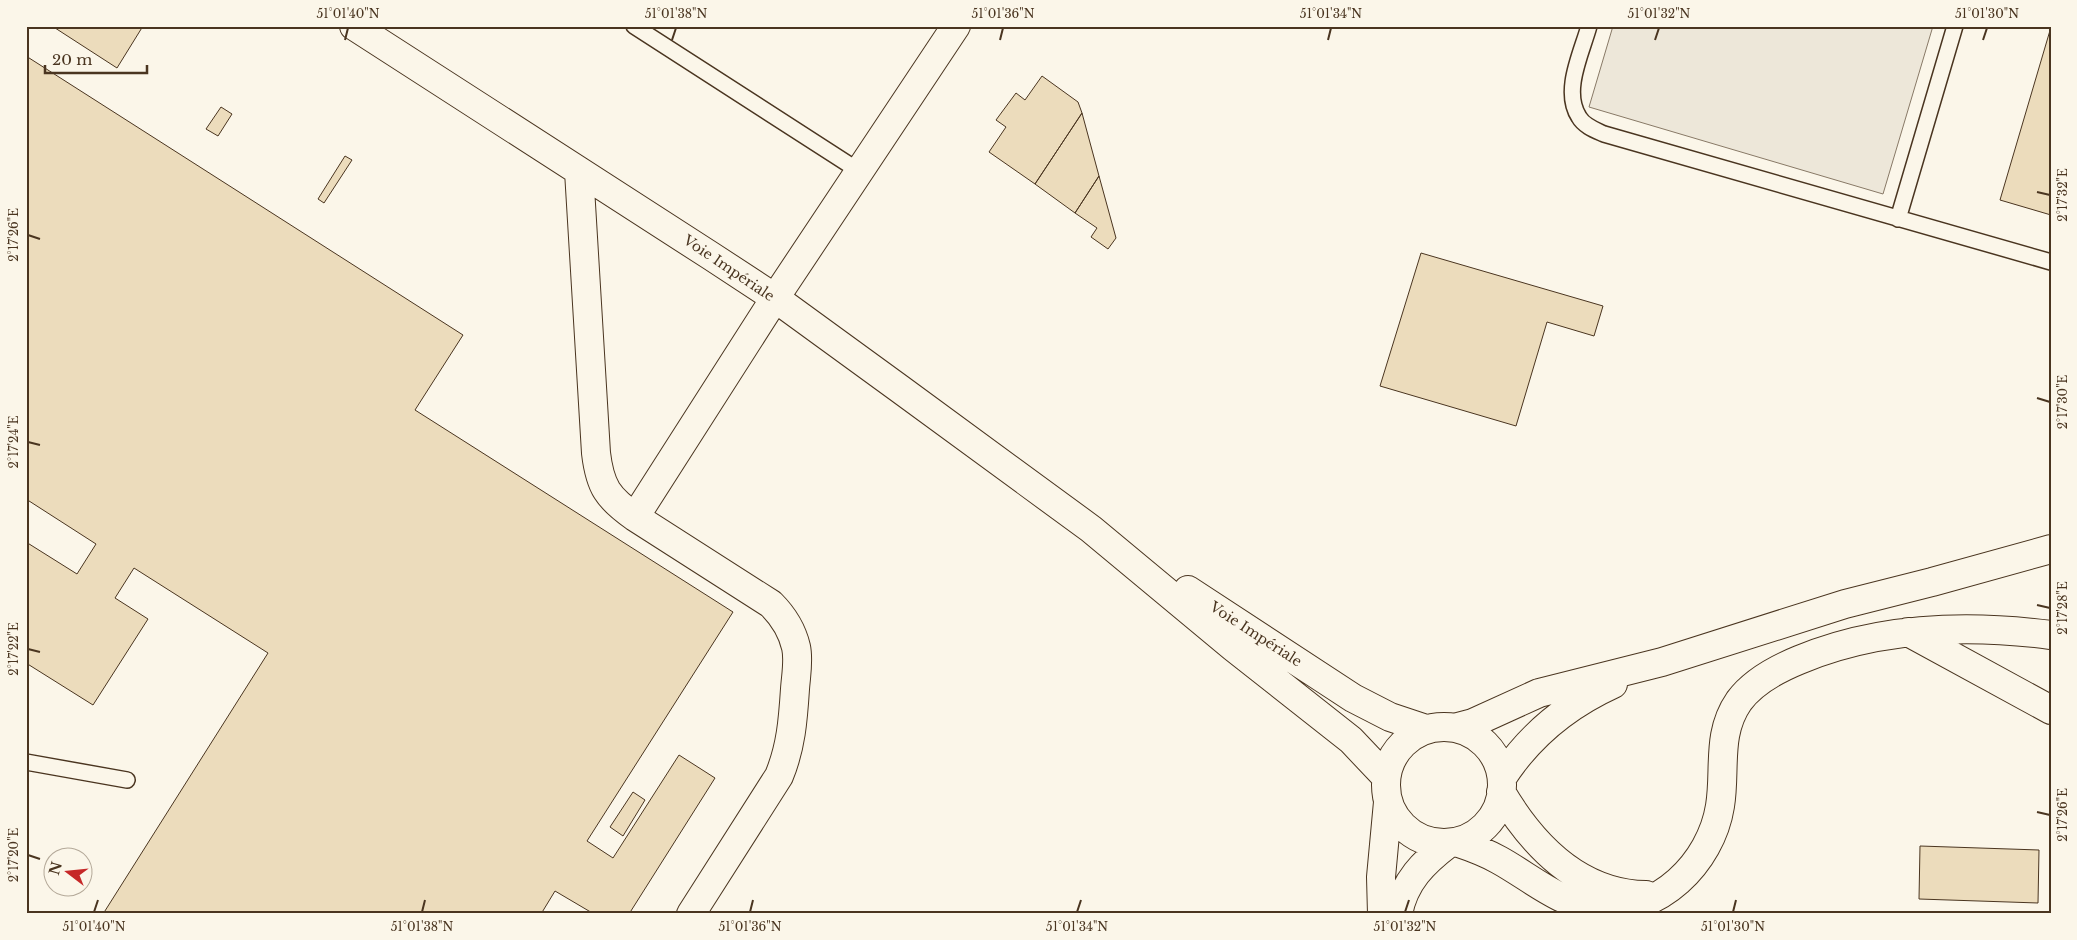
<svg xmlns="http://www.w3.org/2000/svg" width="2077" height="940" font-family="'Libre Baskerville',serif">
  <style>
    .parking { fill: #ede7d9; stroke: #887966 }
    .building { fill: #ecdcbc; stroke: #4a3520 }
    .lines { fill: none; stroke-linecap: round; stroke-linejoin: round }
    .lane-casing { stroke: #4a3520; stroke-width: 18 }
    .street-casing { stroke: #4a3520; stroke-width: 30 }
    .lane { stroke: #fbf6e9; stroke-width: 15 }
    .street { stroke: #fbf6e9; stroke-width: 28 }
    .ticks { fill: none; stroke: #4a3520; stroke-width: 2 }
    .labels { text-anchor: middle; stroke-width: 4; stroke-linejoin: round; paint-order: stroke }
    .street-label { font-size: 14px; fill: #4a3520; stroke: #fbf6e9 }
    .neatline { fill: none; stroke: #4a3520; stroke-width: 2 }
    .ticks-label { font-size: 12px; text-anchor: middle; fill: #4a3520 }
  </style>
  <rect width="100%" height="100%" fill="#fbf6e9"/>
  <path class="parking" d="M1613,26H1933L1883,194L1589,107Z"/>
  <path class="building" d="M52,26H143L117,68Z
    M2051,27V215L2000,200Z
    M26,56L463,335L415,410L733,612L587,841L613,858L679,755L715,778L629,914H594L555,891L541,914H103L268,653L134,568L115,598L148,619L93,705L26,663V542L77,574L96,544L26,499Z
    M1042,76L1078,102L1082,113L1035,184L989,152L1006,127L996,120L1016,93L1025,100Z
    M221,107L232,114L218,136L206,129Z
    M1082,113L1099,176L1075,213L1035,184Z
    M345,156L352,160L324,203L318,199Z
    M1099,176L1116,238L1108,249L1091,237L1097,228L1075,213Z
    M1421,253L1603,306L1594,336L1547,322L1516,426L1380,386Z
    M633,792L645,800L623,836L610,827Z
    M1920,846L2039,850L2038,903L1919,899Z"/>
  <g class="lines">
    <g class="lane-casing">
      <path id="lane" d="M634,26L859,171
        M1589,26C1582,52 1562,91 1579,117C1584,126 1595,130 1604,134L2051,262
        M1898,219L1955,26
        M26,762L127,780"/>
    </g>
    <g class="street-casing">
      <path id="street" d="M354,26L711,256L775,298L900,389L1091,529L1233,647L1351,740L1386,777
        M579,171L596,453C600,487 608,498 635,517L771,604C783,616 792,630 796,647C799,660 796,675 795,689C793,720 791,747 779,776L691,914
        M635,517L775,298L956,26
        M1188,590L1353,698L1390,717L1426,729
        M1908,632L2051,710
        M1386 785a58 58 0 1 1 116 0a58 58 0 1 1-116 0Z
        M1454,728L1473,723L1539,693L1662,662L1845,604L1932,582L2051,549
        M1502,778C1529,736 1567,705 1613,684
        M1501,792C1533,846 1579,894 1646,895
        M1456,842C1471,847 1485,852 1499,860C1530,877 1561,905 1599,909C1658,915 1711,863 1720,806C1726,770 1716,734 1739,701C1753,682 1777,669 1799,660C1878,627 1966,624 2051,635
        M1382,914L1381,877L1388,802
        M1398,914C1404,881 1424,862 1449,843"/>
    </g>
    <use href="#lane" class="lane"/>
    <use href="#street" class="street"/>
  </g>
  <path class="ticks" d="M345,40L348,28M672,40L676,28M1000,40L1003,28M1328,40L1331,28M1655,40L1659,28M1983,40L1987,28M2037,192L2050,195M28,235L40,239M2037,398L2050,402M28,442L40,445M2037,605L2050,608M28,649L40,652M2037,812L2050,815M28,855L40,859M94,912L98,900M422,912L425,900M750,912L753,900M1077,912L1081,900M1405,912L1409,900M1733,912L1736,900"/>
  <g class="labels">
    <g class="street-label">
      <text transform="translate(729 268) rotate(34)" y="5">Voie Impériale</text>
      <text transform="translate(1256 634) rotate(33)" y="5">Voie Impériale</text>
    </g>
  </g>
  <rect width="2077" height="940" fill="none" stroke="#fbf6e9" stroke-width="55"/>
  <g transform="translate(68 872) rotate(286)"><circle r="24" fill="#fbf6e9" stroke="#b4a999"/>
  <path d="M0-4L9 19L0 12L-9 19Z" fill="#c62828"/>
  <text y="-8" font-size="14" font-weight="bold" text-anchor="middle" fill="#4a3520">N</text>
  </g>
  <path d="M45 65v8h102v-8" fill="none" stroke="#4a3520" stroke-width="2.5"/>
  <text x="52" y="65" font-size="15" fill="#4a3520" stroke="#fbf6e9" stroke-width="4" paint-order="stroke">20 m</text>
  <rect x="28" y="28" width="2022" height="884" class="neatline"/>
  <g class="ticks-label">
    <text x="348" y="18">51°01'40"N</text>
    <text x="676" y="18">51°01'38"N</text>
    <text x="1003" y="18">51°01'36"N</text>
    <text x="1331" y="18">51°01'34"N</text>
    <text x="1659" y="18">51°01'32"N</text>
    <text x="1987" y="18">51°01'30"N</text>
    <text transform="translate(2063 195) rotate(-90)" y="4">2°17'32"E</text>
    <text transform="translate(14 235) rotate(-90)" y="4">2°17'26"E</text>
    <text transform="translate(2063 402) rotate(-90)" y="4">2°17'30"E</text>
    <text transform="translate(14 442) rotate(-90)" y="4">2°17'24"E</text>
    <text transform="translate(2063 608) rotate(-90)" y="4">2°17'28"E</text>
    <text transform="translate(14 649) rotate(-90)" y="4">2°17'22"E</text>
    <text transform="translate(2063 815) rotate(-90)" y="4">2°17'26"E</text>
    <text transform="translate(14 855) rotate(-90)" y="4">2°17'20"E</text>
    <text x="94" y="931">51°01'40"N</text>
    <text x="422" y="931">51°01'38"N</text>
    <text x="750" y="931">51°01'36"N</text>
    <text x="1077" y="931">51°01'34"N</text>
    <text x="1405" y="931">51°01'32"N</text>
    <text x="1733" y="931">51°01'30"N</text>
  </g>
</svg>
